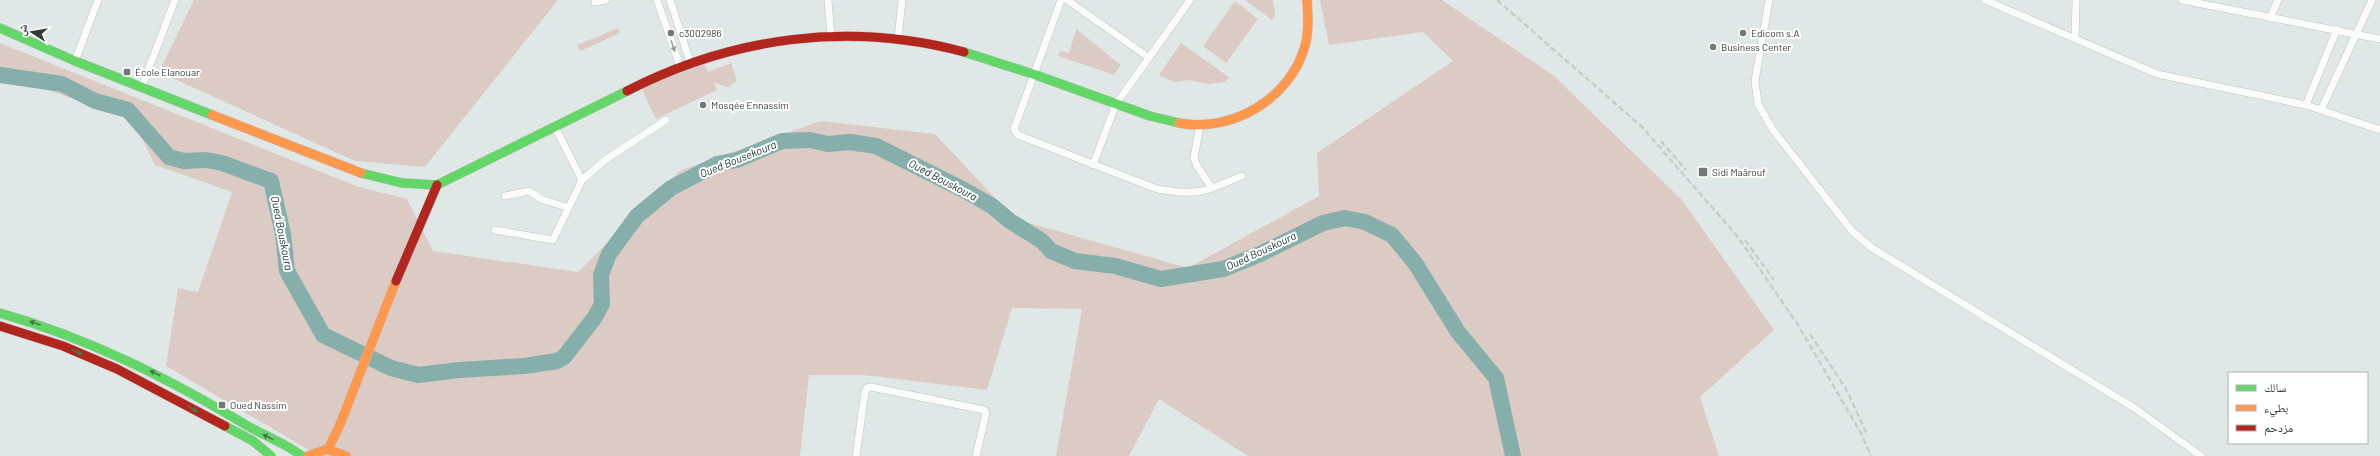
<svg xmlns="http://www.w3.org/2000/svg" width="2380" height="456" font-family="Barlow,'Noto Naskh Arabic',sans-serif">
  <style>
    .green { fill: #dccbc4 }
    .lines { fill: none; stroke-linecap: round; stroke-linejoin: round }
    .river { stroke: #86aeab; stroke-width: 16 }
    .street-casing { stroke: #bec4c4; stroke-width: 8 }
    .fast-casing { stroke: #bec4c4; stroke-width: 10 }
    .slow-casing { stroke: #bec4c4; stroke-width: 10 }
    .jam-casing { stroke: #bec4c4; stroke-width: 10 }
    .street { stroke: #fafcfb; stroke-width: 7 }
    .fast { stroke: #63d668; stroke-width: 9 }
    .slow { stroke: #ff974d; stroke-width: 9 }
    .jam { stroke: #b3261e; stroke-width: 9 }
    .rail { stroke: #cacccc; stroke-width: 2.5; stroke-dasharray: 6 3; stroke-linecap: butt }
    .oneway { fill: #989c9a }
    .oneway2 { fill: #47794c }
    .poi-dot { fill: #717877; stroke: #fff; stroke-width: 1.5 }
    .labels { text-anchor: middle; stroke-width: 4; stroke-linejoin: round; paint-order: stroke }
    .poi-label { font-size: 10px; fill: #353b3a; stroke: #fff; text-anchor: start }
    .water-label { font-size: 11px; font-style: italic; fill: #122f2d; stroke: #fff }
  </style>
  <rect width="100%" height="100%" fill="#e0e8e7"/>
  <path class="green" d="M194,0H558L425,167L355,161L159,72Z
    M1245,0H1273L1275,15L1272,20Z
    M1320,0H1442L1553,75L1682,200L1774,330L1700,397L1719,456H1248L1159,399L1129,456H1056L1082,309L1012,308L987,390L864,375H809L800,456H319L166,366L178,288L198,292L232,192L155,165L132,118L44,89L0,83V43L359,187L407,199L433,251L578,272L679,171L821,121L935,134L1015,219L1188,268L1319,196L1317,153L1453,61L1423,32L1329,45Z
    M1235,1L1258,19L1226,63L1203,46Z
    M618,28L620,33L580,51L577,45Z
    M1076,29L1121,65L1114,75L1058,56L1060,51L1069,53Z
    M1181,43L1229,77L1225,82L1209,84L1187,80L1174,82L1159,75Z
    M703,61L708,72L731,63L737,81L728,87L714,83L717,90L656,119L642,89Z"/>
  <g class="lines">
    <path class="river" d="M0,75L62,84L95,101L128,110L169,157L184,161L206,160L222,163L271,181L283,234L287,271L323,335L391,368L418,375L459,370L524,366L557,361L564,357L595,317L602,304L601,275L609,254L637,216L671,188L717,164L737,160L782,141L810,140L828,144L850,142L876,146L964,190L992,206L1010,221L1042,241L1051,251L1075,261L1115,266L1161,279L1223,269L1260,254L1323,223L1345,218L1365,222L1392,235L1415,263L1458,332L1496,378L1513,456"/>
    <g class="street-casing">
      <path id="street" d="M657,0L680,66
        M670,0L690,62
        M828,0L831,37
        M1061,0L1014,129L1018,135L1157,189C1175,192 1195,195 1212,188L1197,166L1194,158L1200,125
        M1067,0L1148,57
        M1769,0L1755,81L1758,104L1773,130L1852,231L1872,248L2136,409L2201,456
        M1985,0L2157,74L2306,105L2380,130
        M2182,0L2380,39
        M595,2L606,0
        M2270,18L2278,0
        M898,39L902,0
        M2075,39L2076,0
        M75,61L98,0
        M142,86L175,0
        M2306,105L2337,29
        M2321,110L2372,0
        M555,127L582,180
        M1093,165L1116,104L1190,0
        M1212,188L1242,176
        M505,196L529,191L541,199L569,208
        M495,230L553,240L582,180L605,160L666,120
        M856,456L865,392L867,388L871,387L984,410L986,413L976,456"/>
    </g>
    <g class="fast-casing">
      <path id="fast" d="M0,28L75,61L212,115
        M964,52L1033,74L1150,116L1179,123
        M361,173L402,183L437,185L627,91
        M0,313C88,338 168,378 246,425C265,436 285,443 302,456
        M225,426L253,441L271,456"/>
    </g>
    <g class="slow-casing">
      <path id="slow" d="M212,115L361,173
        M1179,123C1232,133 1290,99 1305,46C1309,31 1308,15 1307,0
        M328,449L339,427L396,281
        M308,456L327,449L346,456"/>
    </g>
    <g class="jam-casing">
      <path id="jam" d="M627,91C732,37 849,21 964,52
        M396,281L437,185
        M0,326L63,346L117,369L225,426"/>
    </g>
    <use href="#street" class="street"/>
    <use href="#fast" class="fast"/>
    <use href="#slow" class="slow"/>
    <use href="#jam" class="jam"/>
    <path class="rail" d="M1497,0L1642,127L1737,236L1798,325L1862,435L1871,456
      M1661,141L1686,170
      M1745,240L1774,280
      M1810,334L1846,389L1867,434"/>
  </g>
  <defs><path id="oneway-solid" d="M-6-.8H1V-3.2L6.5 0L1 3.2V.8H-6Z"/></defs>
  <use class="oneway" href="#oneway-solid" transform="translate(673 46) rotate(71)"/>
  <g class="oneway2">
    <use href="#oneway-solid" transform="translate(35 323) rotate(-161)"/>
    <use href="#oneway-solid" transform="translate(77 352) rotate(24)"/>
    <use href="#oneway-solid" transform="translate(155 373) rotate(-153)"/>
    <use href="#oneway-solid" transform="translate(193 409) rotate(29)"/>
    <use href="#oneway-solid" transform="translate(268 437) rotate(-153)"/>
  </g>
  <g class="poi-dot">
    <circle cx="671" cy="33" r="4"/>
    <circle cx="1743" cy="33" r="4"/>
    <circle cx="1713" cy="47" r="4"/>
    <rect x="123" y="68" width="8" height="8" rx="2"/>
    <circle cx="703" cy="105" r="4"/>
    <rect x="1698" y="167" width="10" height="10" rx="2"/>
    <rect x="218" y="401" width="8" height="8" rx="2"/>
  </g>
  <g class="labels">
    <g class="poi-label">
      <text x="679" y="37">c3002986</text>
      <text x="1751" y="37">Edicom s.A</text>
      <text x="1721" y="51">Business Center</text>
      <text x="135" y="76">École Elanouar</text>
      <text x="711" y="109">Mosqée Ennassim</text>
      <text x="1712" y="176">Sidi Maârouf</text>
      <text x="230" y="409">Oued Nassim</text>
    </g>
    <g class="water-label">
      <text transform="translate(738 159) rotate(-22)" y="4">Oued Bousekoura</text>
      <text transform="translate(943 180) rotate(28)" y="4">Oued Bouskoura</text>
      <text transform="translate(282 233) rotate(79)" y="4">Oued Bouskoura</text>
      <text transform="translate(1261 251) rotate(-25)" y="4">Oued Bouskoura</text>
    </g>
  </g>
  <rect x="2228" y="372" width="140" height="72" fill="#ffffff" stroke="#aeb1b0"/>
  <rect x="2236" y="385" width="20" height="6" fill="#63d668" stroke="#aeb1b0"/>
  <text x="2264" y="392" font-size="12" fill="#353b3a">سالك</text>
  <rect x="2236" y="405" width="20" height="6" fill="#ff974d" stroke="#aeb1b0"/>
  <text x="2264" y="412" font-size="12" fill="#353b3a">بطيء</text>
  <rect x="2236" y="425" width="20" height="6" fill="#b3261e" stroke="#aeb1b0"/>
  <text x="2264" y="432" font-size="12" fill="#353b3a">مزدحم</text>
  <g transform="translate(32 32) rotate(282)" stroke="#ffffff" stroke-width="3" paint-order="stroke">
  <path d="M0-3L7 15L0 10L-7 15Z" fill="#353b3a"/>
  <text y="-6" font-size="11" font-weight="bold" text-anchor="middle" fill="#353b3a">ش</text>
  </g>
</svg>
